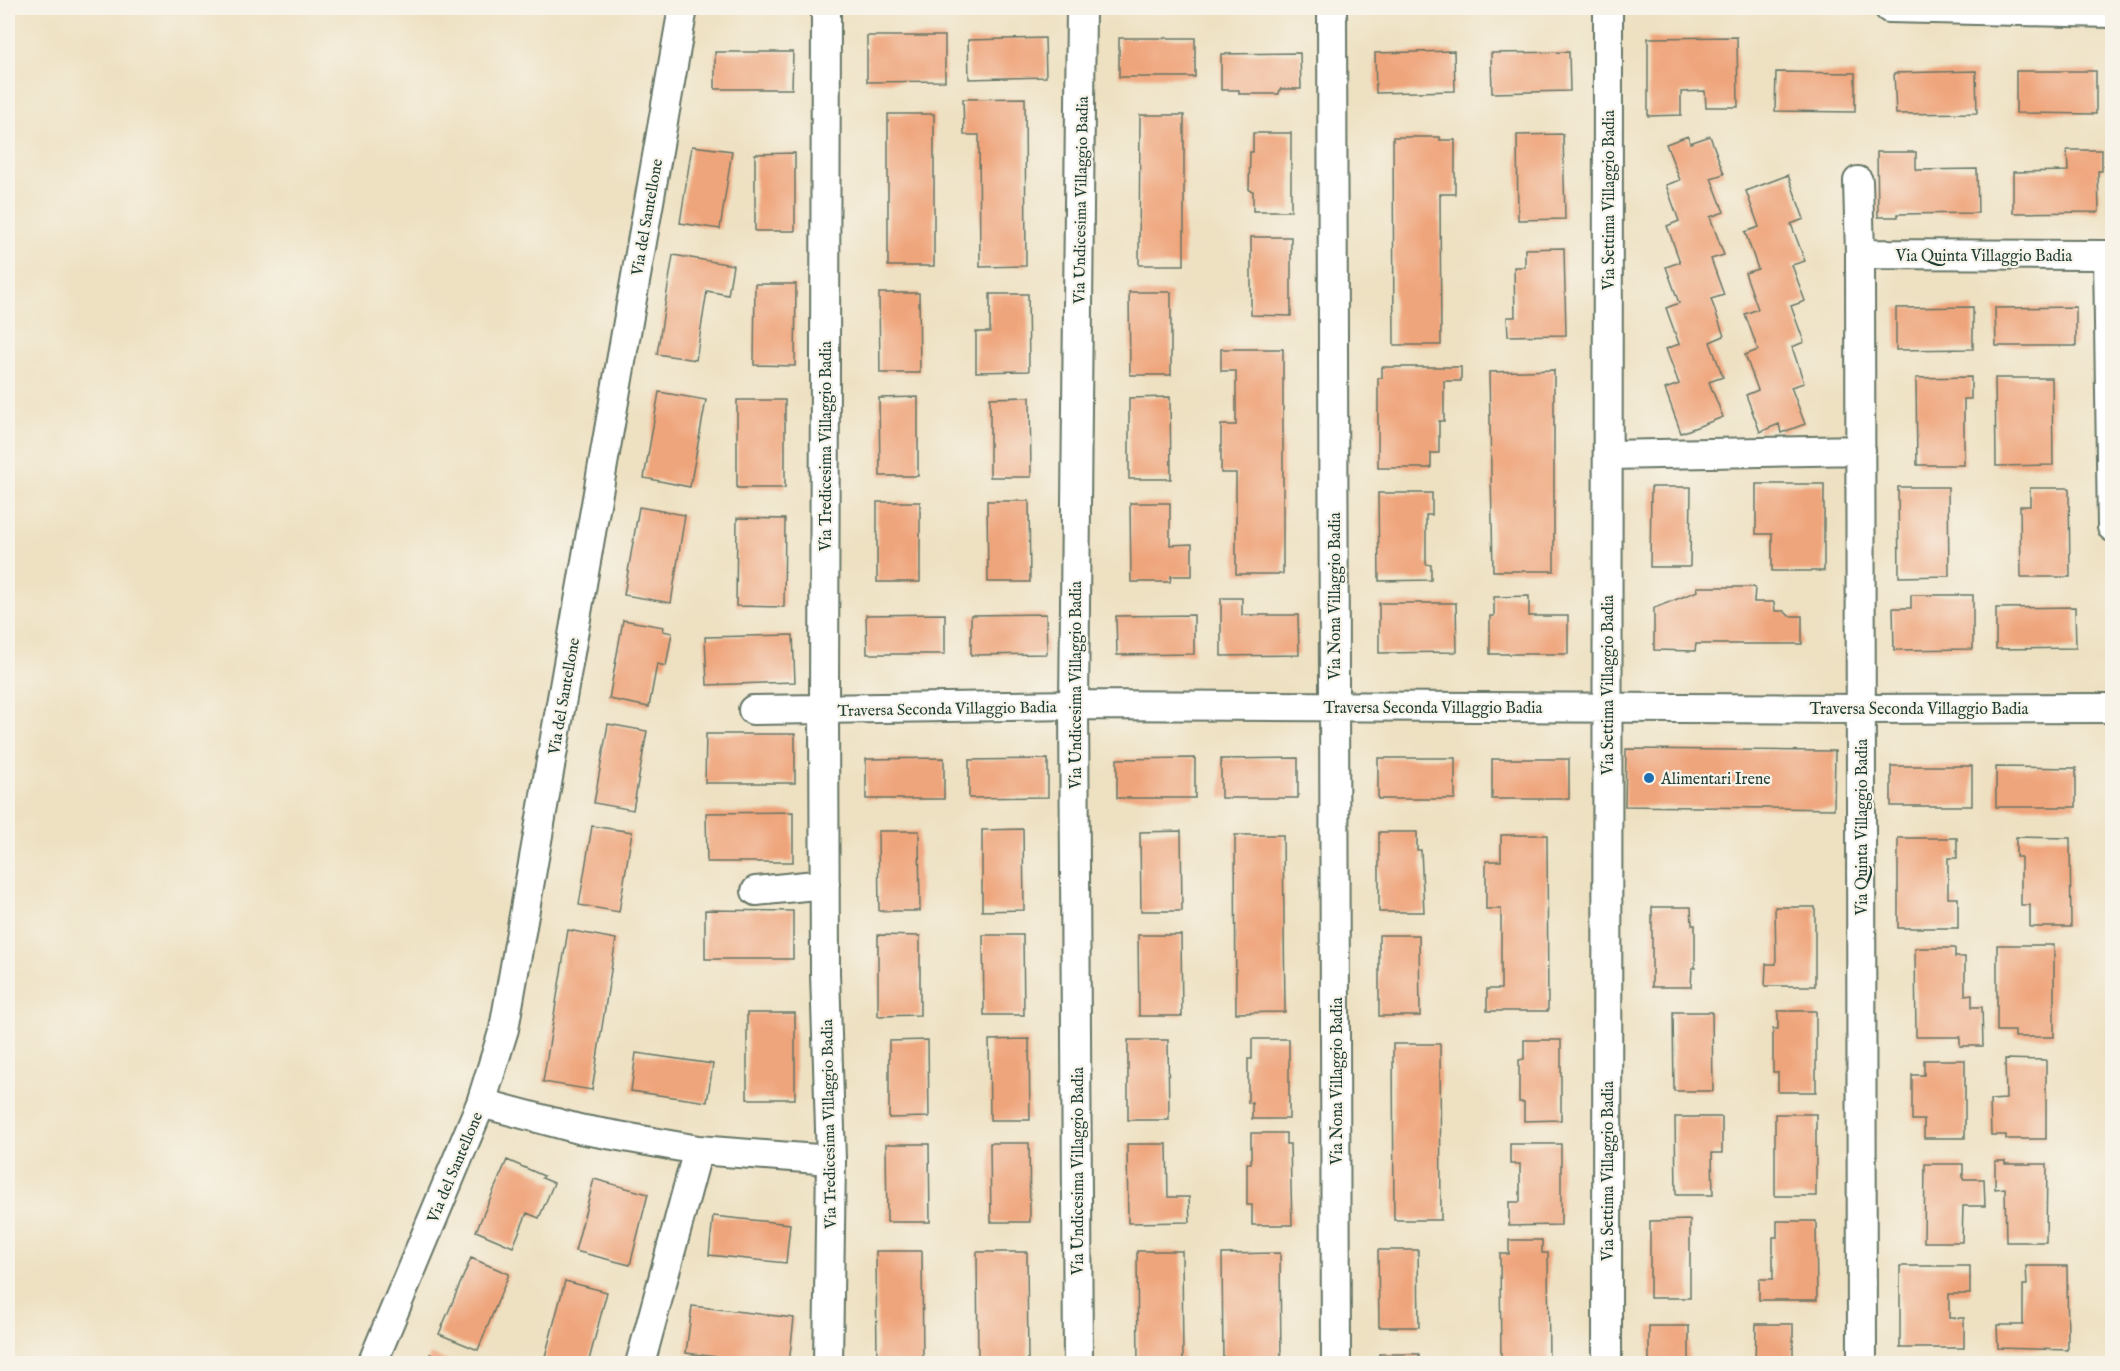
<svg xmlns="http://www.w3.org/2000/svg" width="2120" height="1371" font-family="'IM FELL English',serif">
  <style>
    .building { fill: #efa57b }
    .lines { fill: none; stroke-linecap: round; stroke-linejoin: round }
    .street-casing { stroke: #677666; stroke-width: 32 }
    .street { stroke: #fff; stroke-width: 28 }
    .poi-dot { fill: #1f6fb2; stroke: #f7f3e8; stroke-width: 2 }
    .labels { text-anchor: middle; stroke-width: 4.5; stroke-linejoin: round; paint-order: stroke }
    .street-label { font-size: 16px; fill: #1f3d34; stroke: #f7f3e8 }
    .poi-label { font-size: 16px; fill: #1f3d34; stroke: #f7f3e8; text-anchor: start }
  </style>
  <rect width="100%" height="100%" fill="#f7f3e8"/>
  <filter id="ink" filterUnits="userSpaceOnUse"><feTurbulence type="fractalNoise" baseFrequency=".0167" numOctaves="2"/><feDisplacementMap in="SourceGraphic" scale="12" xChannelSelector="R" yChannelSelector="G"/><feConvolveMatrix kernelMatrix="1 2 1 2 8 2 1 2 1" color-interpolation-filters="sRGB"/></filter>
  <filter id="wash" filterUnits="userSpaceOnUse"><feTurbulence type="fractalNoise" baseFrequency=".008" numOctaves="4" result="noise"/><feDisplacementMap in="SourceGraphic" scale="24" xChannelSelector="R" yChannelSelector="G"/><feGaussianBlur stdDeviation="1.35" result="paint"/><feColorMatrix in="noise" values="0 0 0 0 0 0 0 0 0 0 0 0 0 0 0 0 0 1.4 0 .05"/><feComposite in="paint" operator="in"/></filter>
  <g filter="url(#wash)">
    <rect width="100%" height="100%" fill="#eee1c2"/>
    <g id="blocks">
      <path class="building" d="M867,36H945V81L867,82Z
        M1737,37L1738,107H1706L1705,91L1681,92V115L1648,116V38Z
        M1045,38L1046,77L969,79L968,40Z
        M1119,38H1195V77H1119Z
        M1454,51L1455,91L1376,93L1375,53Z
        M715,52H793L792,89H715Z
        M1569,52L1570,91L1492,93L1491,53Z
        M1300,53L1301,89H1280L1279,94H1239V90H1221V54Z
        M1976,71L1977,113L1896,114L1894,73Z
        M2016,71H2096V114L2016,113Z
        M1776,72L1855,73V112L1775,111Z
        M1025,98L1026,266L980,267L979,135H964L963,99Z
        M888,114H934V266H888Z
        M1140,115H1184V265H1139Z
        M1253,133H1291V211H1253V191L1249,190L1250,152H1253Z
        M1563,134L1565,219L1518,220L1517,135Z
        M1688,136L1690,143L1710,136L1724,174L1711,178L1724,212L1710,217L1724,255L1711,259L1724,295L1711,299L1724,336L1710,342L1723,377L1709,382L1723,417L1681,433L1665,389L1679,384L1666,349L1679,344L1666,308L1679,303L1666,267L1680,262L1667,226L1679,221L1666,185L1680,180L1666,144Z
        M1393,137H1440V140H1455V194H1440L1441,345H1394Z
        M692,146L732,151L720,229L680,223Z
        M2067,150H2102V171H2098L2099,212L2013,213V172L2068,171Z
        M1877,152H1916V170L1977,169L1978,213L1898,214V217H1878Z
        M795,153V231H755V154Z
        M1788,175L1804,219L1791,224L1805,261L1792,265L1805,301L1791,306L1804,342L1792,347L1804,383L1791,387L1805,424L1781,433L1779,424L1760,432L1746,395L1758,390L1745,355L1758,350L1745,314L1758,309L1745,273L1758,269L1745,232L1759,227L1746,191Z
        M1251,237H1291V316L1251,315Z
        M1564,248L1566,335L1508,336L1507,317H1515L1514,267H1525V249Z
        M673,255L733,265L728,295L707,291L696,360L657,354Z
        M755,284H796L795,366L754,365Z
        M1129,292H1171V375H1130Z
        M879,293H919L920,373H880Z
        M990,294H1028L1029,371L976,372V332H990Z
        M1973,307V349L1896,350V308Z
        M2076,307V346H1996L1995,308Z
        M1221,349H1283V574H1236V473H1221V425H1236V371H1221Z
        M1382,367H1461V381H1444V421H1439V453H1431V468H1378V378H1382Z
        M1554,370V571H1493L1489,372Z
        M1971,377V399H1964V465H1917L1916,378Z
        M1995,378H2052L2053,465L1996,466Z
        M659,392L706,400L690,487L644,478Z
        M918,397V476H880L879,398Z
        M1030,397L1031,477H990V398Z
        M1170,397L1171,479H1129V398Z
        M737,400H785V488H737Z
        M1756,484H1824V571H1772V534H1756Z
        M1651,487H1691L1690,567H1650Z
        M1898,487H1948L1949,576L1899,577Z
        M2030,488H2069L2070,577H2021L2020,506H2030Z
        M1378,493H1432V515H1426V564L1431,565V580L1379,581Z
        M987,501H1029L1030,582H988Z
        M877,502H920V582H877Z
        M1130,503H1170V545L1192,544V576H1171L1170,582H1131Z
        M639,507L685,515L671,603L624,595Z
        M737,518L785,519L784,607L736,606Z
        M1697,587H1755L1754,602H1774L1775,611H1784L1789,616H1802V644H1696L1695,651L1654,650V608L1698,591Z
        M1911,595H1973V649L1894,650L1893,608H1911Z
        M1529,596V616H1568V654H1490V616H1494V597Z
        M1221,598H1242V615H1298L1299,655L1221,656Z
        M1379,603H1456L1457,652L1379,653Z
        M2075,607L2076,648L1996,649V608Z
        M945,614V654H867L866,615Z
        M1046,614L1047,654L971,655V615Z
        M1194,615V654L1117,655L1116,616Z
        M623,620L664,627L663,631L672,633L666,666L657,664L649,707L609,699Z
        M793,635L795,682L707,685L705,637Z
        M608,724L647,731L633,810L594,803Z
        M706,734H795V783H705Z
        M1626,749L1835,751L1834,809L1625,806Z
        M944,758V799H866V759Z
        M1195,758V798H1117V759Z
        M1298,758V798H1221V759Z
        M1378,758H1455V799H1378Z
        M1048,759V797L969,798V760Z
        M1492,759H1569V799H1492Z
        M1891,766H1972V806H1891Z
        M1996,767L2076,768V807H1996Z
        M793,812V862H707L706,813Z
        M592,826L632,832L619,912L579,905Z
        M1023,829L1024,910L982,911V830Z
        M878,831H919L920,911H879Z
        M1181,831L1182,911H1141L1140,832Z
        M1379,832H1417V850H1421L1424,912H1379Z
        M1235,835H1283L1285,1012L1236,1013Z
        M1501,835H1547L1548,1011H1487V989H1501V909H1486V861H1501Z
        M2016,837L2070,838L2071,927H2030V905H2021V857H2016Z
        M1898,838H1957V858H1948V898H1958V928H1898Z
        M1652,907H1691L1692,925H1695V968H1692L1691,987H1652Z
        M1775,907H1815V986H1765L1766,964H1776Z
        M705,910L793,911V959H705Z
        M568,930L616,939L592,1090L543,1082Z
        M878,935L920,936V1015L878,1016Z
        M983,935H1023L1024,1015H984Z
        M1138,935H1181L1182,1016H1139Z
        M1379,935H1419L1420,1016H1379Z
        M1997,945H2054V1037H2015V1031H1997Z
        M1915,948H1955V957H1965V995L1972,994V1007H1982L1983,1046H1960V1037H1916Z
        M1778,1011H1816V1092H1778V1072H1773V1029H1778Z
        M1673,1012H1712L1713,1091H1674Z
        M747,1013H795V1099H747Z
        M1029,1039L1030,1120H990L989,1040Z
        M1252,1039H1289V1119H1252V1103H1248V1059H1252Z
        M928,1040L929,1117L889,1118V1041Z
        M1128,1040H1168L1169,1120H1128Z
        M1524,1040H1561V1120L1524,1121V1102H1519V1060L1524,1059Z
        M1393,1044H1440L1441,1220H1394Z
        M636,1053L713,1064L707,1102L631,1091Z
        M2005,1059L2046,1060V1139H2006V1135H1991L1990,1100L2006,1099Z
        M1924,1060H1965V1138H1924V1120H1912V1075H1924Z
        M1775,1114H1816V1196H1775Z
        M1675,1117H1722V1153H1712L1713,1195H1676Z
        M1251,1133H1286V1144H1290L1292,1225H1252V1205H1247V1163H1251Z
        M990,1143H1029L1030,1222H991Z
        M886,1144H929L930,1222H887Z
        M1127,1144H1167L1168,1197H1189L1190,1222L1128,1223Z
        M1510,1144H1561V1225L1509,1226V1202H1520V1164H1510Z
        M507,1160L544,1176L542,1178L554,1183L539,1218L527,1213L513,1247L476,1231Z
        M1995,1161H2005V1164H2047L2046,1242H2006L2005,1188L1995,1189Z
        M1925,1164H1963V1179H1984L1985,1206H1963L1962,1242H1924Z
        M594,1179L648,1194L630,1265L575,1251Z
        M713,1216L790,1224L786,1263L709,1255Z
        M1690,1220V1298H1650V1221Z
        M1777,1221H1816L1817,1300H1759V1279H1773V1237H1777Z
        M1509,1240H1542V1253H1548L1549,1364H1501L1500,1254H1509Z
        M1378,1250H1418L1419,1327H1379Z
        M876,1251H922L923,1364H877Z
        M1137,1251H1182L1183,1364H1138Z
        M977,1252H1027L1028,1364H978Z
        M1280,1253L1281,1364H1223L1222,1254Z
        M471,1258L509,1274L478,1350L439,1334Z
        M1900,1266H1970V1294H1949V1318H1964V1348H1900Z
        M2026,1266H2067L2068,1350L1998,1348L1997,1325H2023V1285H2027Z
        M565,1281L607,1292L588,1364H543Z
        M692,1306L794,1318L789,1364H771L686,1353Z
        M1756,1324H1793V1364H1755Z
        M1649,1326H1689V1364H1649Z
        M430,1354L453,1363V1364H426Z
        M1379,1354H1419V1364H1379Z"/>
    </g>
  </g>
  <g filter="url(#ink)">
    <use href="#blocks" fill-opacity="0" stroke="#677666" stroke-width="1.5"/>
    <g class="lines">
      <g class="street-casing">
        <path id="street" d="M826,8L824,710L825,973L831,1160L828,1364
          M1332,8L1336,1364
          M1889,8L2112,13
          M1858,181L1860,254L1862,1364
          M1860,254L2108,255L2112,527
          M1608,455L1861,450
          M753,710L1074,705L1861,709L2112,708
          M756,891L825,884
          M481,1103L579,1129L698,1150L831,1160
          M372,1364L481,1103L504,1029L683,8
          M640,1364L698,1150
          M1078,1364L1074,705L1081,8
          M1607,1364L1608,8"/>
      </g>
      <use href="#street" class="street"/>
    </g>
  </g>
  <circle class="poi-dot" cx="1649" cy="778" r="6"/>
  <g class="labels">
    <g class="street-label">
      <text transform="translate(1080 200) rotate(-89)" y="6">Via Undicesima Villaggio Badia</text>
      <text transform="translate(1608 200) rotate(-90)" y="6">Via Settima Villaggio Badia</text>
      <text transform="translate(646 217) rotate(-80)" y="6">Via del Santellone</text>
      <text x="1984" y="261">Via Quinta Villaggio Badia</text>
      <text transform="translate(825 446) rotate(-90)" y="6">Via Tredicesima Villaggio Badia</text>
      <text transform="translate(1334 596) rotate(-90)" y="6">Via Nona Villaggio Badia</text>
      <text transform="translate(1075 685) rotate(-90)" y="6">Via Undicesima Villaggio Badia</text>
      <text transform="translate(1607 685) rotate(-90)" y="6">Via Settima Villaggio Badia</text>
      <text transform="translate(563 696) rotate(-80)" y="6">Via del Santellone</text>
      <text x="1433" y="713">Traversa Seconda Villaggio Badia</text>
      <text transform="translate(947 708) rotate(-1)" y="6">Traversa Seconda Villaggio Badia</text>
      <text x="1919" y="714">Traversa Seconda Villaggio Badia</text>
      <text transform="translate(1861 827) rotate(-90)" y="6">Via Quinta Villaggio Badia</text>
      <text transform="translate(1336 1081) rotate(-90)" y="6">Via Nona Villaggio Badia</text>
      <text transform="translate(828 1124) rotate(-91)" y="6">Via Tredicesima Villaggio Badia</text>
      <text transform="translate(454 1167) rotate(-67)" y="6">Via del Santellone</text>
      <text transform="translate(1077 1171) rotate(-90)" y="6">Via Undicesima Villaggio Badia</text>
      <text transform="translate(1607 1171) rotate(-90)" y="6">Via Settima Villaggio Badia</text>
    </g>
    <g class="poi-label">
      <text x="1661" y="784">Alimentari Irene</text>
    </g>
  </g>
  <rect width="2120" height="1371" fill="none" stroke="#f7f3e8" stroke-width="30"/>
</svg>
